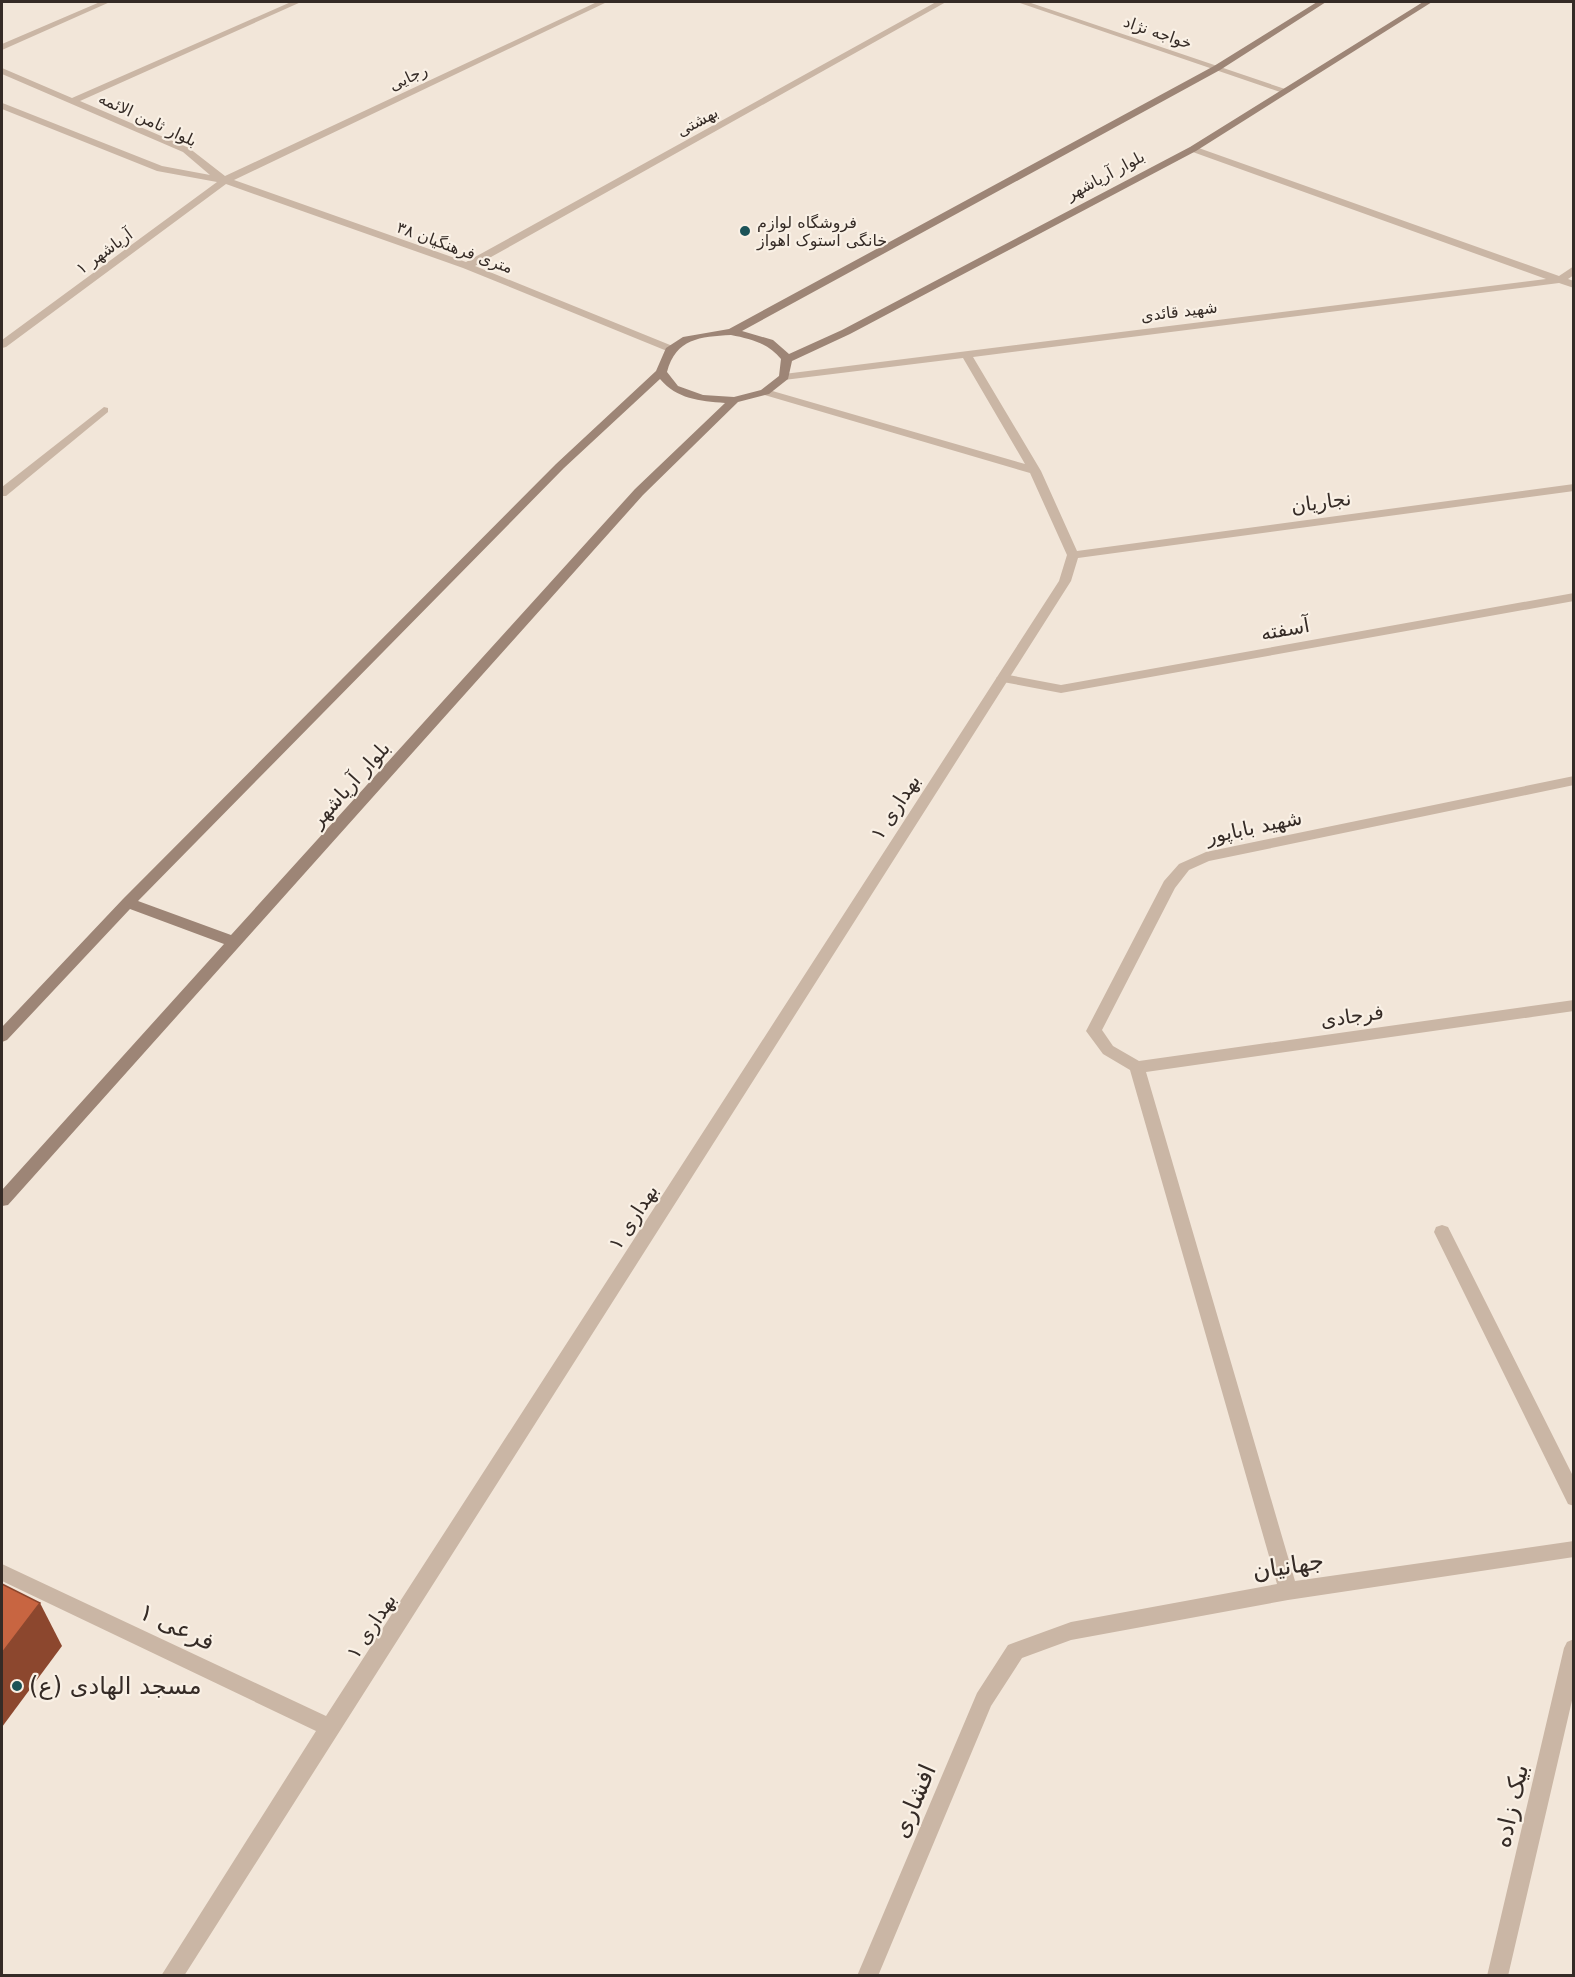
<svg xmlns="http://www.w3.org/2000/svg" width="1575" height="1977" font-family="'DejaVu Sans',Cairo,sans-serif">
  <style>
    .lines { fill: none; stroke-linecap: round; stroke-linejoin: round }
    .lane { fill: #cab6a5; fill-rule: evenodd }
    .street { fill: #cab6a5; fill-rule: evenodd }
    .secondary { fill: #9d8576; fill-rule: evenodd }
    .shaded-wall { fill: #8c472e }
    .building { fill: #c86541; stroke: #8c472e; stroke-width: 1.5 }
    .poi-dot { fill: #1b5257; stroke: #f9f0e5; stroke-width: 2 }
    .labels { text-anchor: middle; stroke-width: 4.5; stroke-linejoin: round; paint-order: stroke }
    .far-street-label { font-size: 16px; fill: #352b26; stroke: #f9f0e5 }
    .far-poi-label { font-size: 16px; fill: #352b26; stroke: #f9f0e5; text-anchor: start }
    .street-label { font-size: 20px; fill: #352b26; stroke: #f9f0e5 }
    .near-street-label { font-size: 24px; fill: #352b26; stroke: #f9f0e5 }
    .near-poi-label { font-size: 24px; fill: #352b26; stroke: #f9f0e5; text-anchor: start }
  </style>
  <rect width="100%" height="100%" fill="#f2e6d9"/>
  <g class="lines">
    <path class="lane" d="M1574,593V601L1061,693L1003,682L996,678L1003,674L1061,685Z"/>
    <path class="street" d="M100,2H110L2,50V44Z
      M291,2H301L80,101L189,148L225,176L597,2H607L234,180L466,262L936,2H946L475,266L675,347V351H667L463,268L226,184L6,347L2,348V340L217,182L157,171L2,109V103L5,104L162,166L210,175L183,152L2,74V68L72,98Z
      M1017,2H1028L1291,91L1283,93Z
      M1193,146L1559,276L1574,266V275L1568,279L1574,281V288L1559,283L973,357L1041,471L1077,551L1574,484V491L1078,558L1071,581L184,1976H161L316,1731L2,1581V1564L326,1716L1059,581L1067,555L1030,473L761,394V390H769L1025,464L963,358L784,380L778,377L784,374L1546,279L1190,151L1188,149Z
      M104,407L108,408V412L6,496H2V487Z
      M1574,776V785L1209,861L1189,870L1175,888L1102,1030L1113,1046L1139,1061L1574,1000V1011L1146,1072L1295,1581L1574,1541V1557L1288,1600L1071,1640L1022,1658L991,1706L878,1976H857L977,1693L1008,1645L1071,1622L1277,1584L1130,1070L1103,1054L1086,1031L1164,881L1179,864L1206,852Z
      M1442,1225L1448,1227L1574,1478V1506L1568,1504L1434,1232L1436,1227Z
      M1574,1639V1692L1508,1976H1487L1564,1648L1567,1642Z"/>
    <path class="secondary" d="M1317,2H1326L1220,70L742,331L773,340L789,354L842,330L1190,147L1423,2H1432L1196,151L850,334L792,361L788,379L769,394L738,402L643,495L8,1205L2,1206V1190L224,944L130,909L7,1040L2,1042V1027L123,899L556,464L656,371L666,348L683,337L729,329L1214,66ZM731,335C751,339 768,343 781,359L779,376L761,390L734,397L703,395L678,386L667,372C676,338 700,337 731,335ZM660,379C677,399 699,401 725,403L635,489L231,935L138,901L564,468Z"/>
  </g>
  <path class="shaded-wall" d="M40,1603L62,1646L2,1727V1653Z"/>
  <path class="building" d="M2,1584L40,1603L2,1653Z"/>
  <g class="poi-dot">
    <circle cx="745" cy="231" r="6"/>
    <circle cx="17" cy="1686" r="6"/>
  </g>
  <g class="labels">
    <g class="far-street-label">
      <text transform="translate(1158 32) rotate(19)" y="6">خواجه نژاد</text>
      <text transform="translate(408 77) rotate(-25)" y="6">رجایی</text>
      <text transform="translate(148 119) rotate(25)" y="6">بلوار ثامن الائمه</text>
      <text transform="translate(697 121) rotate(-29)" y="6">بهشتی</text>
      <text transform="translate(1105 175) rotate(-28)" y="6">بلوار آریاشهر</text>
      <text transform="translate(455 247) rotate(20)" y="6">۳۸ متری فرهنگیان</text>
      <text transform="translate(104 251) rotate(-36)" y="6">آریاشهر ۱</text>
      <text transform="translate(1179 311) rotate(-7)" y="6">شهید قائدی</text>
    </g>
    <g class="far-poi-label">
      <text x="757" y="228">فروشگاه لوازم<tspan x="757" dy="18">خانگی استوک اهواز</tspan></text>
    </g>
    <g class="street-label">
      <text transform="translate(1321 502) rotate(-8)" y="7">نجاریان</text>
      <text transform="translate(1285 629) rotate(-10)" y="7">آسفته</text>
      <text transform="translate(350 784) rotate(-48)" y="7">بلوار آریاشهر</text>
      <text transform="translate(895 807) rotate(-57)" y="7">بهداری ۱</text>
      <text transform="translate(1254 827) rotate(-12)" y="7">شهید باباپور</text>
      <text transform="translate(1352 1016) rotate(-8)" y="7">فرجادی</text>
      <text transform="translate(633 1217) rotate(-57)" y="7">بهداری ۱</text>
      <text transform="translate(371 1626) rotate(-57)" y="7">بهداری ۱</text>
    </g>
    <g class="near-street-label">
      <text transform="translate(1288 1566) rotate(-9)" y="8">جهانیان</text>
      <text transform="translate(177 1627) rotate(25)" y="8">فرعی ۱</text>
      <text transform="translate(914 1801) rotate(-67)" y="8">افشاری</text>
      <text transform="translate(1511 1806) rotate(-77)" y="8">بیک زاده</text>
    </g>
    <g class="near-poi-label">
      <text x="29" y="1694">مسجد الهادی (ع)</text>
    </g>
  </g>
  <rect width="1575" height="1977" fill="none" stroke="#352b26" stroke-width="6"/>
</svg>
